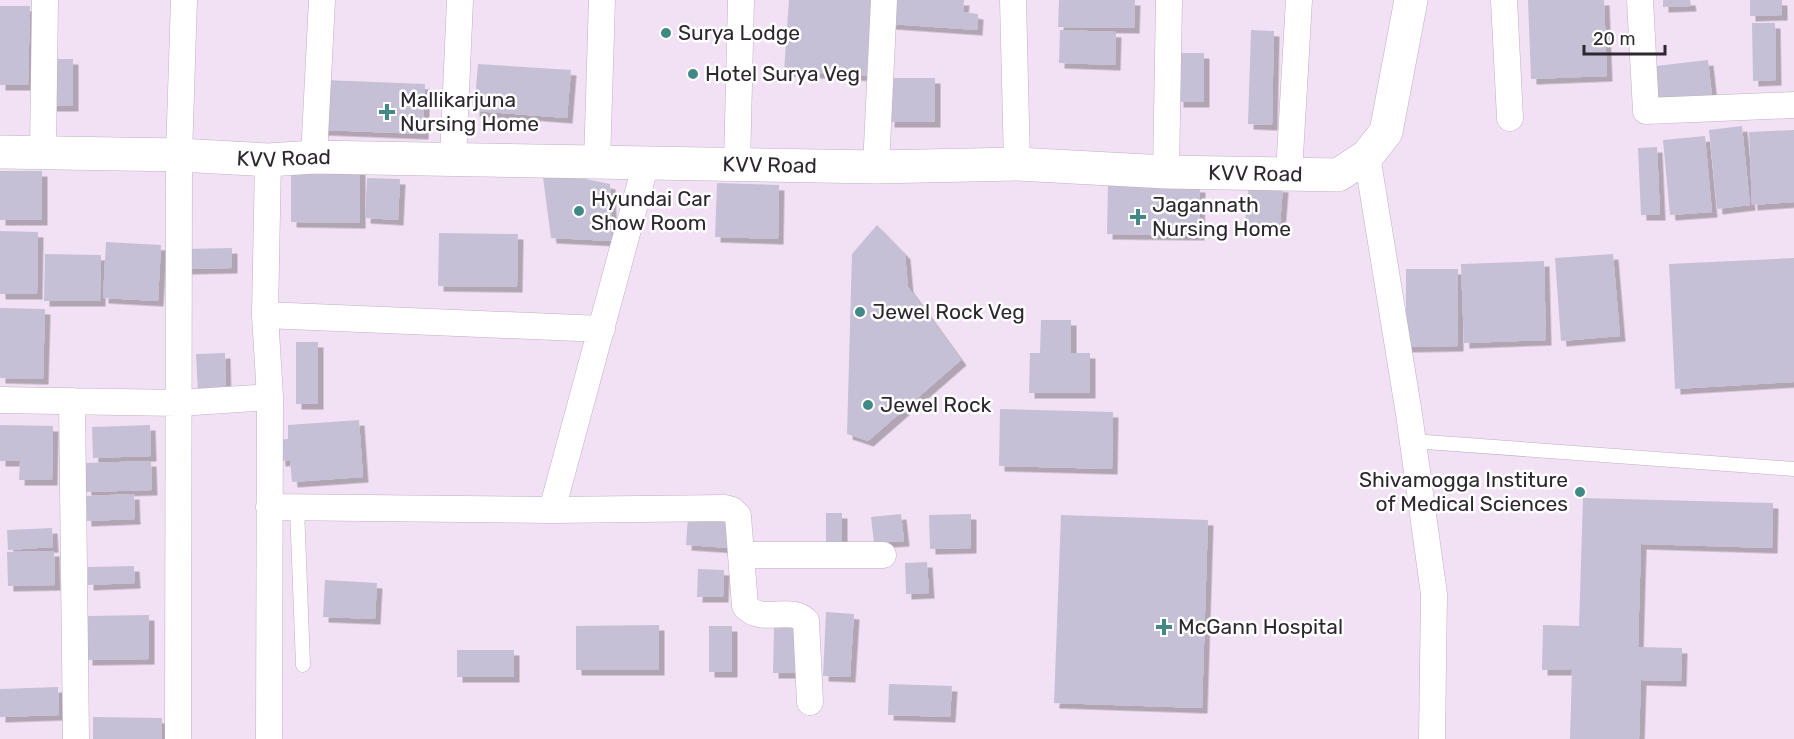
<svg xmlns="http://www.w3.org/2000/svg" width="1794" height="739" font-family="Rubik,sans-serif">
  <style>
    .building { fill: #c5c0d6; filter: url(#shadow) }
    .lines { fill: none; stroke-linecap: round; stroke-linejoin: round }
    .lane-casing { stroke: #bfafc2; stroke-width: 15 }
    .street-casing { stroke: #bfafc2; stroke-width: 27 }
    .secondary-casing { stroke: #bfafc2; stroke-width: 34 }
    .lane { stroke: #fff; stroke-width: 14 }
    .street { stroke: #fff; stroke-width: 26 }
    .secondary { stroke: #fff; stroke-width: 33 }
    .poi-dot { fill: #428986; stroke: #fff; stroke-width: 2 }
    .labels { text-anchor: middle; stroke-width: 5; stroke-linejoin: round; paint-order: stroke }
    .poi-label { font-size: 21px; fill: #2d272e; stroke: #fff; text-anchor: start }
    .street-label { font-size: 21px; fill: #2d272e; stroke: #fff }
  </style>
  <defs>
    <filter id="shadow"><feDropShadow dx="5.5" dy="5.5" stdDeviation="0" flood-color="#0004"/></filter>
  </defs>
  <rect width="100%" height="100%" fill="#f2e1f4"/>
  <path class="building" d="M789,0H874L869,76L784,71Z
    M892,0H964L963,12L978,14L977,30L890,24Z
    M1059,0H1135L1134,28L1058,27Z
    M1528,0H1604L1607,76L1531,79Z
    M1663,0H1690L1691,6L1663,7Z
    M1750,0H1782V15L1750,16Z
    M0,6H30L28,85H0Z
    M1752,23H1775L1776,80L1753,81Z
    M1060,30L1116,32L1115,65L1059,63Z
    M1251,30L1274,31L1272,125L1248,124Z
    M1178,53H1204V102H1178Z
    M50,59H73V106H49Z
    M1708,60L1712,96L1651,103L1647,67Z
    M478,64L571,70L567,118L474,111Z
    M890,78H935V122H889Z
    M324,80L425,84L423,134L322,130Z
    M1742,126L1750,205L1717,209L1709,130Z
    M1794,130V202L1752,205L1749,132Z
    M1705,136L1712,212L1670,215L1663,140Z
    M1657,147L1660,215H1641L1638,148Z
    M291,163L360,164V223L291,222Z
    M542,170L610,184L612,241L551,238Z
    M0,171H42V220H0Z
    M367,178L400,179L398,220L365,218Z
    M717,183L779,185L778,239L715,237Z
    M1249,184L1283,187L1280,225L1245,222Z
    M1108,186L1200,187L1199,235L1107,234Z
    M877,225L905,254L908,287L961,360L868,441L847,434L852,254Z
    M0,231L38,232L37,294H0Z
    M439,233L518,234L517,287L438,286Z
    M106,242L161,245L158,301L103,298Z
    M232,248V268L181,269V249Z
    M45,254L101,255L100,301H44Z
    M1613,254L1620,336L1561,341L1555,258Z
    M1794,258V382L1675,389L1669,264Z
    M1544,261L1546,340L1464,343L1461,264Z
    M1406,269H1458V346L1406,347Z
    M0,308L45,309L43,379L0,378Z
    M1041,320H1071V353H1090V393H1029L1030,353H1040Z
    M296,342H318V404H296Z
    M225,353L226,392L198,393L196,354Z
    M1000,409L1113,412L1112,469L999,466Z
    M359,420L363,477L292,482L290,460L280,461L279,440L288,439V425Z
    M0,425L53,426L52,480H19L20,461H0Z
    M150,425L151,456L93,458L92,427Z
    M151,461L152,490L86,492L85,463Z
    M134,494L135,519L86,521L85,496Z
    M1583,498L1773,503L1772,548L1641,544L1638,647L1682,648L1681,681L1641,680L1639,739H1570L1572,670H1542L1543,625L1579,626Z
    M826,513H842V543L826,542Z
    M901,514L904,541L874,543L871,517Z
    M971,514V548L930,549L929,515Z
    M1061,515L1208,520L1202,708L1054,703Z
    M688,516L733,519L730,548L686,545Z
    M52,528L53,547L8,550L7,530Z
    M54,551L55,585L8,586L7,552Z
    M927,562L929,593L906,594L905,563Z
    M134,566L135,583L88,585V567Z
    M698,569L724,570L723,597H697Z
    M325,580L377,583L375,619L323,617Z
    M826,612L854,614L850,677L823,676Z
    M149,615V659L87,660V616Z
    M659,625V670H576V626Z
    M709,626H732V672H709Z
    M774,628H802L801,673H773Z
    M457,650H514V677H457Z
    M889,684L952,686L950,717L888,715Z
    M58,687L59,715L0,717V689Z
    M93,717L162,718V739H93Z"/>
  <g class="lines">
    <g class="lane-casing">
      <path id="lane" d="M1412,441L1794,469
        M297,507L303,665"/>
    </g>
    <g class="street-casing">
      <path id="street" d="M1013,0L1017,164
        M1504,0L1510,118
        M1640,0L1646,111L1794,105
        M43,153L45,0
        M1367,156L1409,414L1434,594L1432,739
        M314,157L322,0
        M268,160L265,315L270,397L269,739
        M453,160L460,0
        M597,162L602,0
        M737,165L741,0
        M876,167L884,0
        M1166,172L1169,0
        M1289,173L1299,0
        M265,315L602,329
        M0,400L178,403L270,397
        M72,401L76,739
        M269,507L552,510L725,508L732,510L738,516L745,606C762,625 790,605 806,621L810,702
        M552,510L646,163
        M741,555H883
        M178,739L179,155L184,0"/>
    </g>
    <g class="secondary-casing">
      <g id="secondary">
        <path id="s1" d="M0,152L179,155L268,160L314,157L876,167L1017,164L1166,172L1338,175L1367,156L1386,132L1411,0"/>
      </g>
    </g>
    <use href="#lane" class="lane"/>
    <use href="#street" class="street"/>
    <use href="#secondary" class="secondary"/>
  </g>
  <g class="poi-dot">
    <circle cx="666" cy="33" r="6"/>
    <circle cx="693" cy="74" r="6"/>
    <path d="M384 103h6v6h6v6h-6v6h-6v-6h-6v-6h6z"/>
    <circle cx="579" cy="211" r="6"/>
    <path d="M1135 208h6v6h6v6h-6v6h-6v-6h-6v-6h6z"/>
    <circle cx="860" cy="312" r="6"/>
    <circle cx="868" cy="405" r="6"/>
    <circle cx="1580" cy="492" r="6"/>
    <path d="M1161 618h6v6h6v6h-6v6h-6v-6h-6v-6h6z"/>
  </g>
  <g class="labels">
    <g class="poi-label">
      <text x="678" y="40">Surya Lodge</text>
      <text x="705" y="81">Hotel Surya Veg</text>
      <text x="400" y="107">Mallikarjuna<tspan x="400" dy="24">Nursing Home</tspan></text>
      <text x="591" y="206">Hyundai Car<tspan x="591" dy="24">Show Room</tspan></text>
      <text x="1152" y="212">Jagannath<tspan x="1152" dy="24">Nursing Home</tspan></text>
      <text x="872" y="319">Jewel Rock Veg</text>
      <text x="880" y="412">Jewel Rock</text>
      <text x="1568" y="487" text-anchor="end">Shivamogga Institure<tspan x="1568" dy="24">of Medical Sciences</tspan></text>
      <text x="1178" y="634">McGann Hospital</text>
    </g>
    <g class="street-label">
      <text dy="7" stroke="none"><textPath href="#s1" startOffset="284">KVV Road</textPath></text>
      <text dy="7" stroke="none"><textPath href="#s1" startOffset="770">KVV Road</textPath></text>
      <text dy="7" stroke="none"><textPath href="#s1" startOffset="1256">KVV Road</textPath></text>
    </g>
  </g>
  <path d="M1584 45v9h81v-9" fill="none" stroke="#2d272e" stroke-width="3"/>
  <text x="1593" y="45" font-size="18" fill="#2d272e" stroke="#ffffff" stroke-width="4.5" paint-order="stroke">20 m</text>
</svg>
